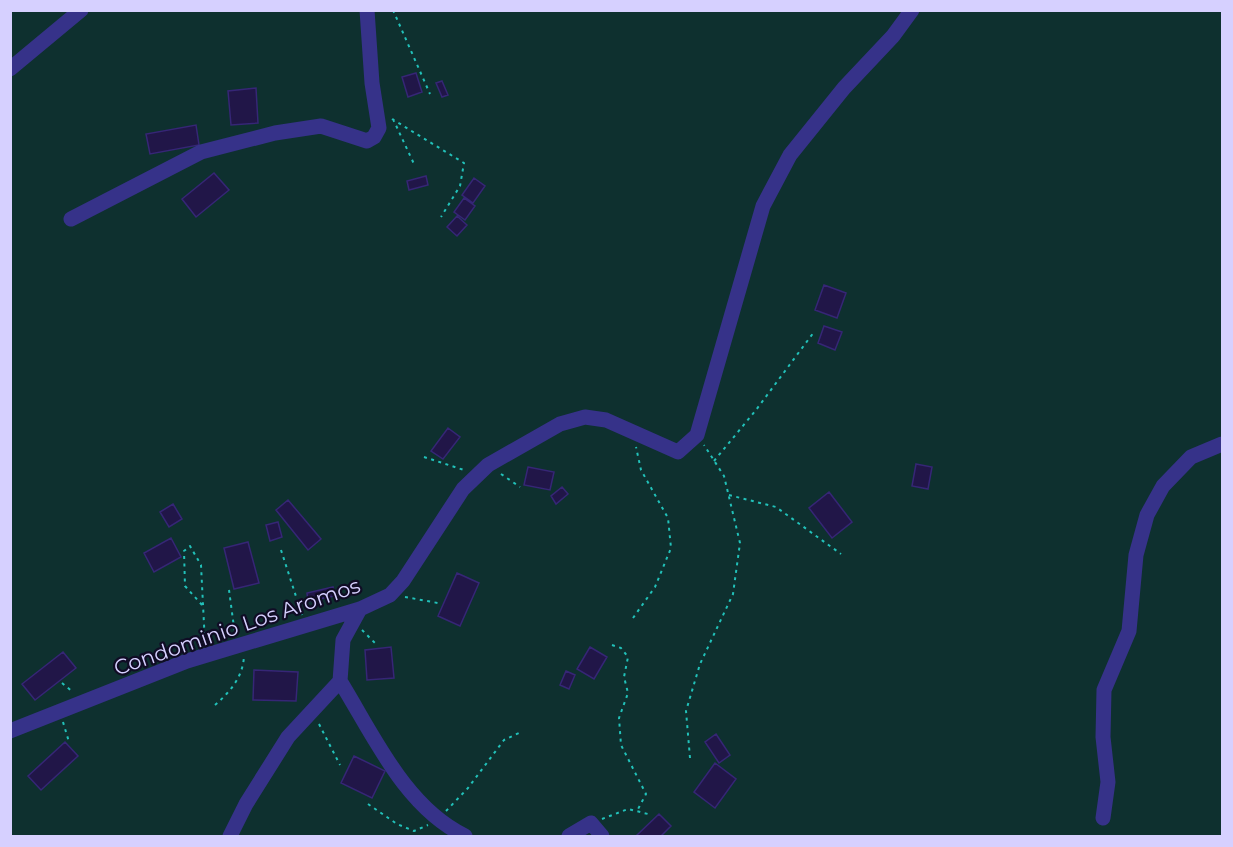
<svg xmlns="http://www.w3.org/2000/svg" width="1233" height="847" font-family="Montserrat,sans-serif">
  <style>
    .green { fill: #0e302f }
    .building { fill: #211648; stroke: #362676; stroke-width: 1.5 }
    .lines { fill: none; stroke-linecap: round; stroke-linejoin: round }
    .path { stroke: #22c1b9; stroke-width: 2; stroke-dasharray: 3 4.5; stroke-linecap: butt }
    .minor { stroke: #363289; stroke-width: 15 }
    .labels { text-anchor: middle; stroke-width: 4.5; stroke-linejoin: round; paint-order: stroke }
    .street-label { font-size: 21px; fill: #d6d0ff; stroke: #100c25 }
  </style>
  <rect width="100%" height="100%" fill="#100c25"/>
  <path class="green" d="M10,11H1222V836H11Z"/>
  <path class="building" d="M416,73L422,92L408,97L402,77Z
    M442,81L448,95L442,97L436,83Z
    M256,88L258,123L231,125L228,91Z
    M196,125L199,145L150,154L146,134Z
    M214,173L229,190L196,217L182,199Z
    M426,176L428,185L409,190L407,181Z
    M474,178L485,186L473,203L462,195Z
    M464,198L475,206L465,220L454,212Z
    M457,216L467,225L457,236L447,227Z
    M824,285L846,293L837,318L815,310Z
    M824,326L842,332L835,350L818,343Z
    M448,428L460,437L443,459L431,451Z
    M916,464L932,467L928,489L912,486Z
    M528,467L554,472L550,490L524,485Z
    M562,487L568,494L556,504L551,496Z
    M829,492L852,522L832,538L809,508Z
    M288,500L321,539L308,550L276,510Z
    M173,504L182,519L169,527L160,512Z
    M278,522L282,537L270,541L266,525Z
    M171,538L181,557L154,572L144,553Z
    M248,542L259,583L234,589L224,548Z
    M457,573L479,583L460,626L438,616Z
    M333,587L335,596L308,601L307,593Z
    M391,647L394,678L367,680L365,650Z
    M590,647L607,657L594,679L577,669Z
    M63,652L76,668L35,700L22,684Z
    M254,670L298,672L296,701L253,700Z
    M566,671L575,675L569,689L560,685Z
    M716,734L730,755L719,763L705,742Z
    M65,742L78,756L41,790L28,776Z
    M354,756L385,771L372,798L341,783Z
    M715,763L736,779L715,808L694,792Z
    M659,814L671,826L661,836H636Z"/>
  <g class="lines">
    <path class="path" d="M393,10L430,94
      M392,119L464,163L460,186L441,217
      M393,119L414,164
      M424,457L464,470
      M714,461L756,410L814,332
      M501,474L520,487
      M729,495L776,507L841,554
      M281,550L302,615
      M229,590L235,635
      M405,597L438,603
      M202,605L185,586L184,551L190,546L201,565L205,644
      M633,618L655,587L671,548L668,518L641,470L636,447
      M362,630L376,644
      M612,645L621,648L628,657L624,677L628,693L619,718L621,745L646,794L637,811
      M62,683L73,692
      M215,705C230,692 243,677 244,656
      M63,722L69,742
      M319,724L340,765
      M690,758L686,711L700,664L733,594L740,543L724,476L704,445
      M368,804L397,824L414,831L428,825
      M446,811L468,788L504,740L521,732
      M602,819L628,809L648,814"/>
    <path class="minor" d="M10,69L81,10
      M71,219L201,152L275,133L321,126L367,141L374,137L379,128L372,83L367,10
      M340,681C374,736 405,807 465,836
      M10,731L187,661L360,609L390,595L403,581L463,489L488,465L560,424L585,417L606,420L678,452L697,435L763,206L790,155L844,88L893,36L912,10
      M1103,818L1108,782L1103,737L1104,690L1129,631L1136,555L1147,515L1163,486L1191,457L1222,444
      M230,836L246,804L288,737L340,681L343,640L360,609
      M569,836L591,823L602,836"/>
  </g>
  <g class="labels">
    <g class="street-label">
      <text transform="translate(237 627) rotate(-19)" y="7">Condominio Los Aromos</text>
    </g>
  </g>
  <rect width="1233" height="847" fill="none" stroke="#d6d0ff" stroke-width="24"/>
</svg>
